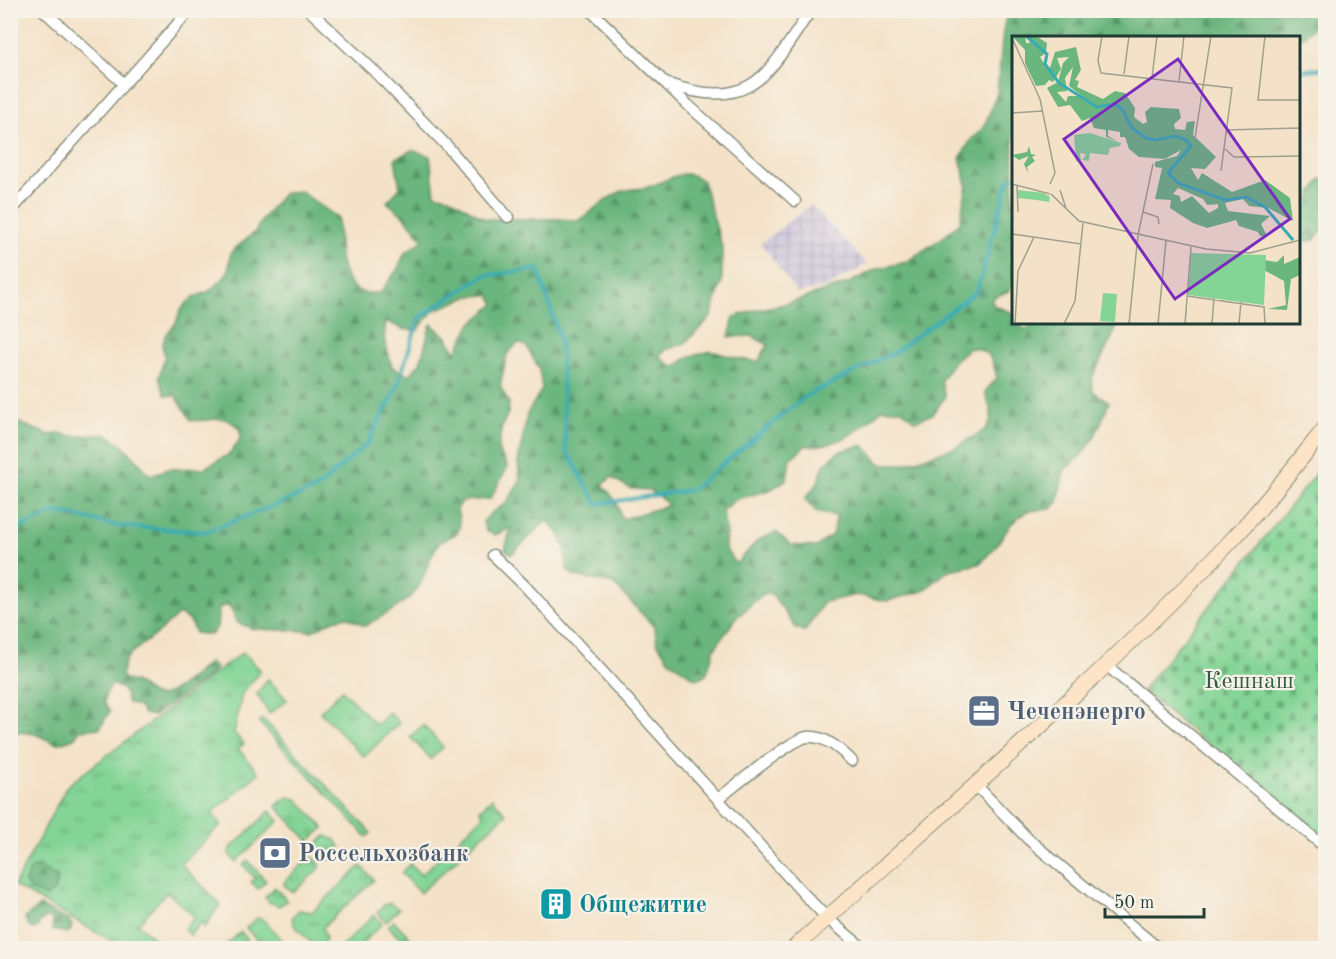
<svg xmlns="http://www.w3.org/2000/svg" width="1336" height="959" font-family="'Old Standard TT',serif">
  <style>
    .industrial { fill: url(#industrial-grid) }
    .grass { fill: url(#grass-tufts); stroke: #518864; stroke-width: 1.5 }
    .forest { fill: url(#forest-firs); stroke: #447a59; stroke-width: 1.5; fill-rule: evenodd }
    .cemetery { fill: url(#cemetery-stones); stroke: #518864; stroke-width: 1.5 }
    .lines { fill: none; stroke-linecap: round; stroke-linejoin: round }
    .stream { stroke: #39abb3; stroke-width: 4 }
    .street-casing { stroke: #8a907e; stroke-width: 13 }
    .secondary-casing { stroke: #8a907e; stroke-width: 17 }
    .street { stroke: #fff; stroke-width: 10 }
    .secondary { stroke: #fee4c6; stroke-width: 15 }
    .labels { text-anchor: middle; stroke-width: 4.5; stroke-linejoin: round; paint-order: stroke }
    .park-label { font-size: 24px; fill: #335b47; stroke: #f7f3e8 }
    .service-label { font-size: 24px; font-weight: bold; fill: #4e5e75; stroke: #f7f3e8; text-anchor: start }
    .culture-label { font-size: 24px; font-weight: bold; fill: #0d838f; stroke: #f7f3e8; text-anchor: start }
    .inset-river { fill: none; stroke: #39abb3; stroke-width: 3 }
    .inset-road { fill: none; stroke: #9fa08d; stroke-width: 1.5 }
    .view { fill: #7b2cbf; fill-opacity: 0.15; stroke: #7b2cbf; stroke-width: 3 }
    .inset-edge { fill: none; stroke: #1f3d34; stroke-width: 3 }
  </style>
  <defs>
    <pattern id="industrial-grid" width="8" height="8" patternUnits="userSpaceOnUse" patternTransform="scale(1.5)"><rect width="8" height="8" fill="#c7c0d9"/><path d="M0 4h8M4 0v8" fill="none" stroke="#a19db1"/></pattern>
    <pattern id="grass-tufts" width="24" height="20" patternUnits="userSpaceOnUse" patternTransform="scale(1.5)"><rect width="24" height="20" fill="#83d495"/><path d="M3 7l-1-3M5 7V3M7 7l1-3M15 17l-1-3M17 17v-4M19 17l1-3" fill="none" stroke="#6bad7a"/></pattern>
    <pattern id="forest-firs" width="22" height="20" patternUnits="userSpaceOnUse" patternTransform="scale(1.5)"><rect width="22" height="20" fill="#6ab67e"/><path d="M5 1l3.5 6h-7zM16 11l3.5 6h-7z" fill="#579568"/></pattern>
    <pattern id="cemetery-stones" width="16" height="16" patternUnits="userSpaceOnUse" patternTransform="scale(1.5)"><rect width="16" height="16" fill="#83d495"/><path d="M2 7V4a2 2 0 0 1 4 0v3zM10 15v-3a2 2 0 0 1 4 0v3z" fill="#6bad7a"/></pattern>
  </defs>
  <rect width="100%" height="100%" fill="#f7f3e8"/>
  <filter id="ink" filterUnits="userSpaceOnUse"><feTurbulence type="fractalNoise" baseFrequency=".0167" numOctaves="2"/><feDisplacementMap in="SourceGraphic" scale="12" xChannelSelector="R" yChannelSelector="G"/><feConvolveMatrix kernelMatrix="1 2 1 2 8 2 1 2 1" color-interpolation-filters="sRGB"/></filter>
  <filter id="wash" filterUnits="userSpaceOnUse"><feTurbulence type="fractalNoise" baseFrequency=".008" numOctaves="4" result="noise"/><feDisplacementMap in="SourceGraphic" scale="24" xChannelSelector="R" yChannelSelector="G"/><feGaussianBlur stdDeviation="1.35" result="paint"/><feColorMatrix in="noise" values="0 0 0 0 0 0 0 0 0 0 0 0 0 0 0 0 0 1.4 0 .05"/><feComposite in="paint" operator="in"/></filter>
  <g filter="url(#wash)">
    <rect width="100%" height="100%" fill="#f4e2c8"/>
    <path class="industrial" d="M811,205L867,264L827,287L797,293L761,243Z"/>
    <path class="grass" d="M243,652L261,671L242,693L234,733L244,744L238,749L259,773L212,813L221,825L181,864L220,904L205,927L201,923L190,935L184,929L195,917L167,892L138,924L164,948H124L14,886L67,786Z
      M268,679L287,700L269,714L257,694Z
      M342,690L376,725L389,712L399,723L364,757L320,712Z
      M263,719L371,833L367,837L259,722Z
      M423,725L443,747L431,759L410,737Z
      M287,797L297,799L324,828L309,841L276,806Z
      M492,798L506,814L420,893L401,873L410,864L421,875L484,815L480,810Z
      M270,811L279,821L236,862L229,854L230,849Z
      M326,836L336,840L340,847L339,852L330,860L323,856L314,847Z
      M310,858H314L320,864V868L295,891H291L284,885L285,881Z
      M248,861L266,881L258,889L251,882L255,878L243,865Z
      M361,866L374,880L324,926L323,929L326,939L319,946H314L294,925L292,917L299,910L312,912Z
      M275,887L287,901L279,906L269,902L265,897Z
      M390,903L399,909L386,922L377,912L384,905Z
      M374,915L382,924L357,948H342L341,947Z
      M257,918L264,920L286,944L282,948L263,947L246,928Z
      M394,921L420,948H409L388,926Z
      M241,932L248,940L238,948H222Z"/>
    <path class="forest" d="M1007,11H1325V19L1318,23L1299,39L1014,38L1013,283L1009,291L992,298L993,305L1013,313L1014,322L1022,323L1023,330L1040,323H1119L1092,378L1093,391L1109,402C1098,432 1091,451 1064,470L1058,502L1051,509L1027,511L1011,524L993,550L979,564L949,570L923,591L887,601L857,595L824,602L805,631L796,628L772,594H763L736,618L715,648L706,675L696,679L669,660L657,643L655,628L614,584L574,576L567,570C566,548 564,536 547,520L512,554L505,550L511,528L495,535L486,531L483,522L490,514L506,503L520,481L518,463L527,414L542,389L539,368L526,346L518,343L507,354L500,386L509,403L508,413L502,426L498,450L508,467L490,499L462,501L457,510C466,542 449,531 438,545C427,558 426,579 415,592C402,606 382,616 365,626L347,617L334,620L312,631L253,629L236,622L233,612L228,604L219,608L217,627L211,635L195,633L190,621L179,614L159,632L130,654L125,661L121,676C128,683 130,680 138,684C145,687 149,696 158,696C171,697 198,671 209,663L216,668L211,674L154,716L144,714L139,707L128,703L123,689L112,684L106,693L104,703L110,711L100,728L80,730L74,738L57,744L35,734L11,731L10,424L19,423L50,435L60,433L69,436L108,435L124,446L150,475L168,469L204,468L230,454L240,439V430C222,409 214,424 191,420L176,396L165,395L159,377L165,356L162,345L166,335L176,323L180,311L187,303L194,297L208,292L223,279L228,271L231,252L255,232L263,218L284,193L300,191L338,218C339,239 336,282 361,292C365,294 374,293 380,293L397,270L405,253L423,240L405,217L387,202L400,188L395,159L412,150L430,156L435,194L449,197L485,219H560L578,221C591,212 605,199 620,192C628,188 639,190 648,187C669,181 682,165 703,181L722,247V281L711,317L685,343L667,349L659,357L674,367L691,356L711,351L740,359L758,362L768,345L752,336L729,337L734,317L752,311L789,303L849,283L876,269L906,262L946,235L960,222L967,185L960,158L971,140L984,127L997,94L1003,31ZM490,295L495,304L471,324L456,352L446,336L431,324L420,363L409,375L392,367L384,338L386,321L403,329L417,331L433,311L470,296ZM969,348C990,349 993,360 997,378L985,392L991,411V421L985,430L956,447L905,464H881L863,445L838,452L824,465L817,484L805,499L818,513L837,516L832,535L816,547L791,545L776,532L758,540L736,564L725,549L726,530L722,510L737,499L770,490L787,479L790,459L805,446C841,447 857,432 882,409H901L915,421L933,414L945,397L941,380L955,360ZM611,477L631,489L650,490L669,505L622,519L616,501L603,485Z
      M1321,179L1325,180V226L1314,240L1305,241L1299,236V206H1308L1312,193Z
      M35,867H40L58,878L54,891L46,897L30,890L25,882L29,871Z
      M40,906L69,921L72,925L71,930L67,933L52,930L53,921L49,917L40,921L38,926L34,929L29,927L25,918Z"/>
    <path class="cemetery" d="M1325,462V839L1142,691Z"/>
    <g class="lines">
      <path class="stream" d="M1298,71L1326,68
        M10,532L57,512L118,526L206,532L316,489L367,444L396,390L419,318L483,276L538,269L560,339L566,450L597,504L691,490L806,396L895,352L977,291L1008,181L1014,177"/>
    </g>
  </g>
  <g filter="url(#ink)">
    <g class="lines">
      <g class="street-casing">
        <path id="street" d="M43,10L124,84
          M309,10L373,70L448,147L508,217
          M590,10L688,105L795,201
          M668,84C754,113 768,73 811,10
          M10,212L190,10
          M493,555L525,586L802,892L827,918L863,948
          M1106,665L1326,848
          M976,785L1028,839L1158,948
          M718,799C735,786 790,740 807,737C825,735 841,750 852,761"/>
      </g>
      <g class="secondary-casing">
        <path id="secondary" d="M794,948C940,815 1093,686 1230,542C1264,506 1295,466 1326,427"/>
      </g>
      <use href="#street" class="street"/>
      <use href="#secondary" class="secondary"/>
    </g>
  </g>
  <defs>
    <g id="office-square" transform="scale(1.725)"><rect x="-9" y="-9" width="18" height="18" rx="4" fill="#5c6f8a" stroke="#f7f3e8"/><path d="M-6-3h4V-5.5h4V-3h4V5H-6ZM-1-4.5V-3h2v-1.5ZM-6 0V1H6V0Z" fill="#fff"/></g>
    <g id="bank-square" transform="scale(1.725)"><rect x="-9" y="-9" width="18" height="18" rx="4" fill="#5c6f8a" stroke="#f7f3e8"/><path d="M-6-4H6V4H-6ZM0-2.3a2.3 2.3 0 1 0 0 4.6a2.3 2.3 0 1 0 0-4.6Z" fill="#fff"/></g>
    <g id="building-square" transform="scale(1.725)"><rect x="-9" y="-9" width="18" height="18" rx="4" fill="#0f9aa8" stroke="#f7f3e8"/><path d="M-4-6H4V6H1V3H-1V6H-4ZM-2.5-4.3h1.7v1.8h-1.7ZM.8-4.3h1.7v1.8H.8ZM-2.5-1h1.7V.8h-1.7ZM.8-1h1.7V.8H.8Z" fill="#fff"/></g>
  </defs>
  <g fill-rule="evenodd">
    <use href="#office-square" x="984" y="711"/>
    <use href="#bank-square" x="275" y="853"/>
    <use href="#building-square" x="556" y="904"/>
  </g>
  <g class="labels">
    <g class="park-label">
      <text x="1249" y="688">Кешнаш</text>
    </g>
    <g class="service-label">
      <text x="1007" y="719">Чеченэнерго</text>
      <text x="298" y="861">Россельхозбанк</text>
    </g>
    <g class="culture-label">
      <text x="579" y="912">Общежитие</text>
    </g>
  </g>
  <g transform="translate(1012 36)">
    <rect width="288" height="288" fill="#f4e2c8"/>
    <path d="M78,97L109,107L108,110L98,112L96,119L78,117L77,125L70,124L74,118L68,117L69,124L64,125L62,99ZM6,154L31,157L38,161L37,166L24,164L25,160L24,164L6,162Z" fill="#83d495"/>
    <path d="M13,0L14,7H18L16,0H24L35,7L34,17L28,21L37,35L43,16L64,11L69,34L63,44L67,45L65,51L91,63L103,55L113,57L123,72L122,81L131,88L135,86L133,76L139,71L167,73L169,82L162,88L163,93L173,94L175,86L183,85L181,99L204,121L193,133L179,132L186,144L190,137L220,156L253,144L278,162L281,185L256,172L237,170L231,163L213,167L216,175L258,180L249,188L255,200H248L246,196L227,190L224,184L195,192L181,187L158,172L159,164L143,163L150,132L143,131V126L165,120L169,114L153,123L127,121L117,113L113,101H108V96L96,94V100L105,105L94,101V94L82,92L78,82L70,85L58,69L46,71L35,52L46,46L51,27L57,21L45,22L49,33L41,46L37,44L33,49L24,50L13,27V14L1,1ZM61,31L57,50L70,60H56L54,66L45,56L55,55L53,42ZM166,152L191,163L195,169L206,168V172L197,177L180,160L169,166L168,160L161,158ZM17,110L19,118L24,119L20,121L23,125L15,131L16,137L12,128L17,120L7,124L0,119L15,116ZM272,219V228L288,221V239L279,243L275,274L256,273L274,269L272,245L252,234L251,224L265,226Z" fill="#6ab67e" fill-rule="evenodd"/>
    <path d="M179,217L254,219L252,269L176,259Z" fill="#83d495"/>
    <path d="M91,257L105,258L103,286L88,285Z" fill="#83d495"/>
    <path class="inset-river" d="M14,0L35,18L33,28L47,47L85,71L103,68L110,73L120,92L134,102L144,104L163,100L174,104L179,110L156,137L166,147L213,164L234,161L253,171L281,204"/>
    <path class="inset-road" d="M90,0L86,25L89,37L220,52L209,135M253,0L246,64H288M0,2L28,63L43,137L38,148M112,38L117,0M140,42L145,0M167,45L172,0M0,77L30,75M214,94L288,92M183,102L199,0M213,113L222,121L288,120M0,148L38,158M5,149L6,176M48,154L54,172M39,158L67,185L194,213L238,217L288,204M131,176L146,181L147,188M0,198L69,208M175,260L252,271L253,288M3,288L6,235L22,201M52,288L63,265L71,187M117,288L126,199L141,128M146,288L154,205M173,288L179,211M200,288L202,262M227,288L229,266"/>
    <path class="view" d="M166,23L278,183L163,263L52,103Z"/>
    <rect width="288" height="288" class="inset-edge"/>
  </g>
  <rect width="1336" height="959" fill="none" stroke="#f7f3e8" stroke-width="36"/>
  <path d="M1105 908v9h99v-9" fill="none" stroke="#1f3d34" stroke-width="3"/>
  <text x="1114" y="908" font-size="18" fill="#1f3d34" stroke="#f7f3e8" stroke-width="4.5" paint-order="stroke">50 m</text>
</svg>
